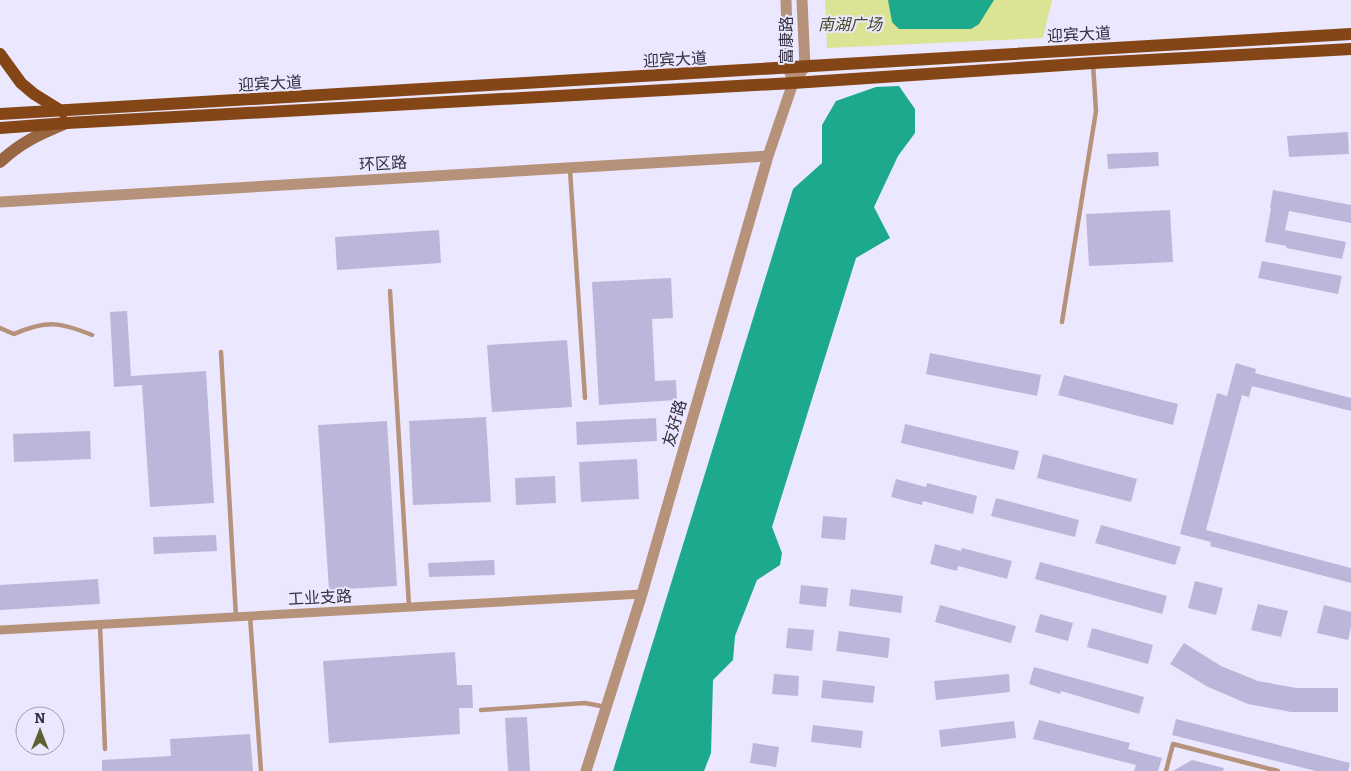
<svg xmlns="http://www.w3.org/2000/svg" width="1351" height="771" font-family="Bitter,'Noto Sans SC',serif">
  <style>
    .green { fill: #dbe394 }
    .water { fill: #1da98b }
    .building { fill: #bdb6db }
    .lines { fill: none; stroke-linecap: round; stroke-linejoin: round }
    .service { stroke: #b6927b; stroke-width: 4.5 }
    .minor { stroke: #b6927b; stroke-width: 9 }
    .tertiary { stroke: #b6927b; stroke-width: 11 }
    .secondary { stroke: #964; stroke-width: 12 }
    .primary { stroke: #844617; stroke-width: 12 }
    .labels { text-anchor: middle; stroke-width: 4; stroke-linejoin: round; paint-order: stroke }
    .park-label { font-size: 16px; font-style: italic; fill: #454820; stroke: #ebe7ff }
    .street-label { font-size: 16px; fill: #33303f; stroke: #ebe7ff }
  </style>
  <rect width="100%" height="100%" fill="#ebe7ff"/>
  <path class="green" d="M825,0H1052L1043,38L827,48Z"/>
  <path class="water" d="M888,0H994L979,24L971,29H899L892,22Z
    M899,86L915,109V133L898,156L874,207L890,238L856,258L772,527L782,553L780,565L757,580L735,636L733,660L713,680L711,753L704,771H613L793,189L822,163V125L836,101L876,87Z"/>
  <path class="building" d="M1348,132L1349,154L1289,157L1287,136Z
    M1158,152L1159,166L1108,169L1107,154Z
    M1273,190L1351,205V223L1289,211L1285,230L1346,242L1342,259L1286,248L1287,246L1265,242L1271,208H1270Z
    M1170,210L1173,262L1089,266L1086,214Z
    M439,230L441,263L337,270L335,237Z
    M1262,261L1342,276L1338,294L1258,278Z
    M671,278L673,318L652,319L655,381L676,380L677,400L599,405L592,282Z
    M127,311L131,376L206,371L214,503L150,507L142,385L114,387L110,312Z
    M567,340L572,407L492,412L487,345Z
    M930,353L1041,375L1037,396L926,374Z
    M1236,363L1256,369L1255,373L1351,398V411L1252,386L1249,397L1242,395L1206,530L1351,568V583L1210,546L1211,542L1180,534L1217,393L1227,396Z
    M1064,375L1178,404L1173,425L1058,395Z
    M486,417L491,502L413,505L409,421Z
    M656,418L657,441L577,445L576,422Z
    M387,421L397,586L329,590L318,425Z
    M905,424L1019,451L1014,470L901,443Z
    M90,431L91,459L14,462L13,434Z
    M1043,454L1137,479L1131,502L1037,478Z
    M637,459L639,499L581,502L579,462Z
    M555,476L556,503L516,505L515,478Z
    M896,479L926,487L927,483L977,496L973,514L923,501L922,505L891,497Z
    M996,498L1079,520L1075,537L991,516Z
    M823,516L847,518L845,540L821,538Z
    M1101,525L1181,547L1175,565L1095,543Z
    M216,535L217,551L154,554L153,537Z
    M935,544L961,551L962,548L1012,561L1007,579L958,566L957,571L930,564Z
    M494,560L495,575L429,577L428,563Z
    M1040,562L1167,596L1162,614L1035,579Z
    M98,579L100,604L0,610V585Z
    M1195,581L1223,588L1216,615L1188,608Z
    M801,585L828,588L826,607L799,604Z
    M851,589L903,596L901,613L849,606Z
    M1258,604L1288,611L1281,637L1251,630Z
    M940,605L1016,626L1011,643L935,622Z
    M1324,605L1351,612V627L1348,640L1317,633Z
    M1040,614L1073,623L1068,641L1035,632Z
    M788,628L814,630L812,651L786,648Z
    M1092,628L1153,645L1148,664L1087,647Z
    M839,631L890,638L888,658L836,651Z
    M1184,643L1221,666L1258,681L1296,688H1338V712H1291L1248,704L1208,687L1170,664Z
    M455,652L457,685H472L473,708H459L460,734L329,743L323,661Z
    M1034,667L1144,697L1139,714L1061,691L1060,694L1029,684Z
    M774,674L799,676L798,696L772,694Z
    M1009,674L1010,692L936,700L934,681Z
    M823,680L875,686L873,703L821,698Z
    M527,717L530,771H508L505,718Z
    M1176,719L1350,763L1348,771H1316L1172,735Z
    M1039,720L1130,743L1128,749L1162,758L1158,771H1134L1136,765L1033,739Z
    M1014,721L1016,738L941,747L939,730Z
    M813,725L863,731L861,748L811,742Z
    M250,734L253,771H102V760L171,756L170,739Z
    M753,743L779,747L776,767L750,763Z
    M1192,760L1224,768L1223,771H1173Z"/>
  <g class="lines">
    <path class="service" d="M570,170L585,398
      M390,291L409,606
      M1062,322L1096,111L1093,64
      M0,328L14,334C47,320 60,322 92,335
      M221,352L236,617
      M250,616L261,771
      M100,625L105,749
      M481,710L585,703L606,707
      M1166,771L1173,744L1278,771"/>
    <path class="minor" d="M0,630L642,594"/>
    <path class="tertiary" d="M786,0L788,68L791,75
      M0,202L768,156
      M586,771L642,594L768,156L793,83L805,67L802,0"/>
    <path class="secondary" d="M0,162C21,142 38,135 64,124"/>
    <path class="primary" d="M0,54L21,83L34,94L63,112
      M0,114L1351,34
      M0,128L67,123L793,83L1093,63L1351,49"/>
  </g>
  <g class="labels">
    <g class="park-label">
      <text x="850" y="30">南湖广场</text>
    </g>
    <g class="street-label">
      <text transform="translate(1079 34) rotate(-3)" y="6">迎宾大道</text>
      <text transform="translate(786 40) rotate(-90)" y="6">富康路</text>
      <text transform="translate(675 59) rotate(-3)" y="6">迎宾大道</text>
      <text transform="translate(270 83) rotate(-3)" y="6">迎宾大道</text>
      <text transform="translate(383 163) rotate(-3)" y="6">环区路</text>
      <text transform="translate(674 423) rotate(-74)" y="6">友好路</text>
      <text transform="translate(320 597) rotate(-3)" y="6">工业支路</text>
    </g>
  </g>
  <g transform="translate(40 731)"><circle r="24" fill="#ebe7ff" stroke="#a19eb2"/>
  <path d="M0-4L9 19L0 12L-9 19Z" fill="#5d612f"/>
  <text y="-8" font-size="14" font-weight="bold" text-anchor="middle" fill="#33303f">N</text>
  </g>
</svg>
